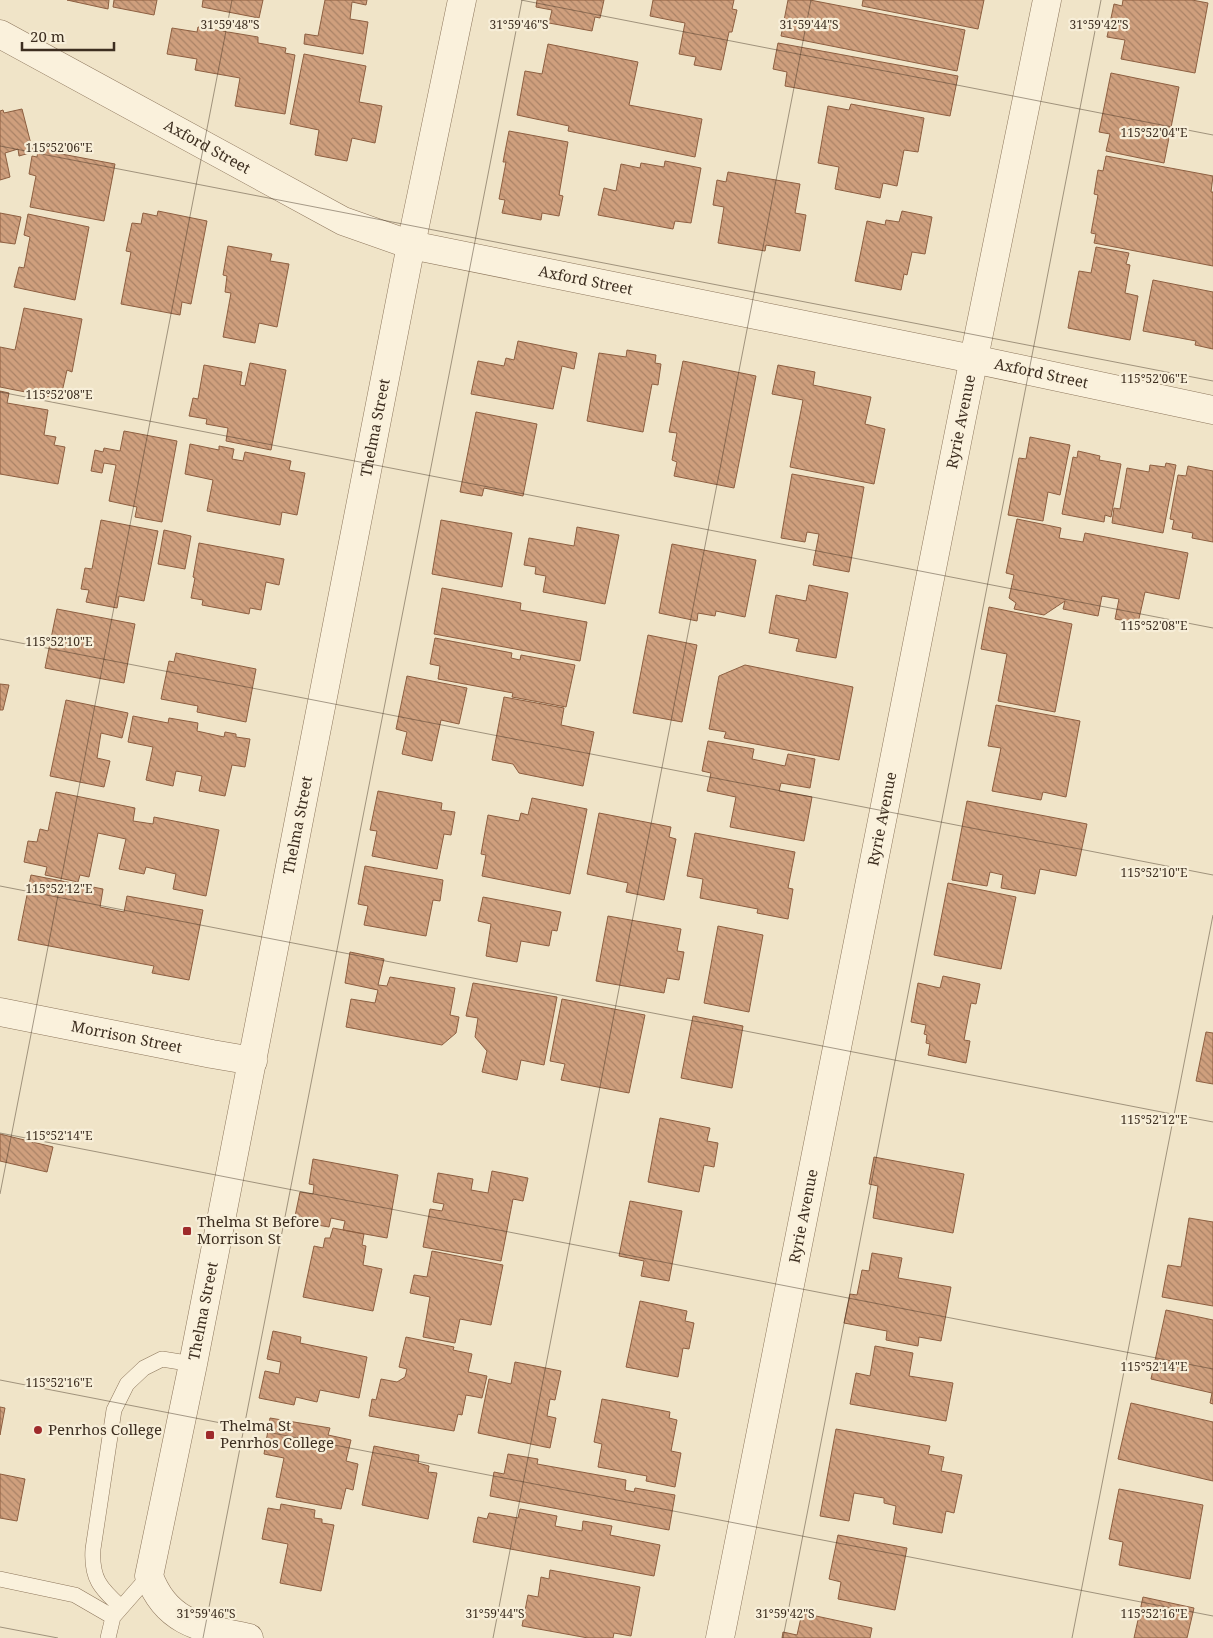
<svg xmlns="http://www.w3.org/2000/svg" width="1213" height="1638" font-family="'Noto Serif',serif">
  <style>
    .building { fill: url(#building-back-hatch); stroke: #8d5f41 }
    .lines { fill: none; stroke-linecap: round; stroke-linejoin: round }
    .lane-casing { stroke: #8d765c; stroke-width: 16 }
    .street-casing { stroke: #8d765c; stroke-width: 29 }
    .lane { stroke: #faf1dc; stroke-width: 15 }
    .street { stroke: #faf1dc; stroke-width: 28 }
    .ticks { fill: none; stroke: #3d2e20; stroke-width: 1; stroke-opacity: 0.45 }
    .poi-dot { fill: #9e2a2b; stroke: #f7eed8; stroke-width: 2 }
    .labels { text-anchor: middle; stroke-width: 4.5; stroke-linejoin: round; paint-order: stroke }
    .street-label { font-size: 15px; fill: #3d2e20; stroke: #f7eed8 }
    .poi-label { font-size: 15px; fill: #3d2e20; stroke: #f7eed8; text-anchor: start }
    .ticks-label { font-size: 12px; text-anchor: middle; fill: #3d2e20; stroke: #f7eed8; stroke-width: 4.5; stroke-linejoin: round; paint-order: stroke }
  </style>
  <defs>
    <pattern id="building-back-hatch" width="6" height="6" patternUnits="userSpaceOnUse" patternTransform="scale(1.25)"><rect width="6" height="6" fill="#cf9f7d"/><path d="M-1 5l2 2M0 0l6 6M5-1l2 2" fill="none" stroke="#a98266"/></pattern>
  </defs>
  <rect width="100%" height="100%" fill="#f0e4c8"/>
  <path class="building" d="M67,0H109L108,9Z
    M114,0H157L154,15L113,7Z
    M203,0H263L259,18L202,7Z
    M325,0H367L366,5L352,2L350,19L368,22L363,54L304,44L305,34L318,36Z
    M537,0H604L600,18L595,17L592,31L549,23L552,10L536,7Z
    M653,0H734L732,9L737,10L732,32H729L721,70L694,65L696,57L679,54L685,23L650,16Z
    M788,0H810L965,30L957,71L781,36Z
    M863,0H984L978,29L862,6Z
    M1123,0H1192L1208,3L1195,73L1121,59L1125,40L1107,37L1114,4L1122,6Z
    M198,27L258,37V43L286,48L285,53L295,55L285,114L235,106L240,78L195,70L197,59L167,54L172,28L197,32Z
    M778,43L958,76L950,116L785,86L787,72L773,69Z
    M548,44L638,62L629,105L702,119L695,157L568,131L569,126L517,115L525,71L542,74Z
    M304,54L366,66L359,102L382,106L375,143L352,138L347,161L315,155L319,130L290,124Z
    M1111,73L1179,87L1164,163L1106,151L1110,134L1099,132Z
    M851,104L924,118L918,152L904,150L897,186L883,183L880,198L835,189L839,167L818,163L828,106L849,110Z
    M22,109L33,152L19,156L18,149L5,153L10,177L0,180V111L3,110L4,113Z
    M509,131L568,142L559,195L563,196L559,216L542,213L541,220L502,213L505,200L499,199L506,162H503Z
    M39,144L57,147L56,153L115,164L104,221L30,207L36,176L29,174L32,156L37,157Z
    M1106,156L1213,176L1211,192H1213V266L1094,243L1096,234L1091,233L1098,195L1094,194L1098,170L1103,171Z
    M665,161L701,168L691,223L675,221L673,229L598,215L604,188L616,191L621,164L640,168L641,163L664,167Z
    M728,172L800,184L795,213L806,215L800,251L766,245L765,251L718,243L724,207L713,205L717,180L726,182Z
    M158,211L207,221L191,304L182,302L180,315L121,304L131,252L126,251L132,223L141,224L143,213L157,216Z
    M902,211L932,217L925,254L912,252L907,275L904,274L901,290L855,281L867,221L885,225L886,220L899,222Z
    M0,213L21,217L15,244L0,242Z
    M28,214L89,227L75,300L14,287L19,267L24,268L30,237L24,235Z
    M228,246L272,254L270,261L289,264L277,327L259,323L255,343L223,337L231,293L225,292L227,276L223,275Z
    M1096,247L1129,253L1126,264L1130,265L1125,293L1138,296L1130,340L1068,328L1079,271L1091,273Z
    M1153,280L1213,292V349L1195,345L1196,341L1143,331Z
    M24,308L82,319L72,372L67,370L62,392L57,391L56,398L0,387V347L15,350Z
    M518,341L577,353L574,369L562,366L553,409L471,394L478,361L504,366L506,358L514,360Z
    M627,350L656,355L655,363L661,364L658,385L652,384L643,432L587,421L599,353L626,357Z
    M683,361L756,376L734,488L674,476L677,462L672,460L677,433L669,432Z
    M250,363L286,370L271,450L226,441L228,428L206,424L207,419L189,416L193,398L198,399L204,365L242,372L240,385L245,386Z
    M778,365L815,372L813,385L871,397L865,424L885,429L874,484L790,467L803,400L772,394Z
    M0,391L9,393L7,403L48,410L44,435L56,437L54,445L65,447L58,484L0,474Z
    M476,412L537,424L523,496L484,488L482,496L460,492Z
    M124,431L177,441L162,522L135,517L137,507L109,501L116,465L104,463L102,473L91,471L95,450L103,452L104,448L120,451Z
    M1030,437L1070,445L1060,495L1048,492L1043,521L1008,515L1019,458L1026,459Z
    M190,444L219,450V446L234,449L232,459L243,461L245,452L291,461L289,470L305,473L297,515L282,512L280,525L207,511L213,480L185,474Z
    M1078,451L1100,456L1099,460L1121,464L1111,517L1105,515L1104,522L1062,514L1073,457L1077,458Z
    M1166,463L1176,465L1163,533L1112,523L1114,508L1120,509L1127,468L1149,472L1150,465L1165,467Z
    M1188,466L1213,471V542L1192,538L1193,533L1172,529L1174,520L1170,519L1178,475L1186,476Z
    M792,474L864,487L849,572L813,565L819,534L807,532L805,542L781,538Z
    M1017,519L1061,528L1059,538L1083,542L1085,533L1188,553L1179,599L1145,592L1138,623L1115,619L1119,599L1102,596L1098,616L1063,609L1065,601L1044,615L1014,609L1016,603L1009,598L1014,575L1006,573Z
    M101,520L158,531L144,601L119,596L117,608L86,602L89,590L81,589L85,568L92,569Z
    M441,520L512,533L502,587L432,574Z
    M577,527L619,535L605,604L543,592L546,576L535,574L536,567L524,565L529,538L574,546Z
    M164,530L191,536L185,569L158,564Z
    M199,543L284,559L279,585L266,582L261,610L250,608L249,614L202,605L203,600L191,598L195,578L193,577Z
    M672,544L756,560L745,617L716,611L715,616L698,613L697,621L659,613Z
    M809,585L848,593L836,658L796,651L799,639L769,633L776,595L806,601Z
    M442,588L521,603L520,610L587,622L580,661L434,634Z
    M989,607L1072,624L1055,712L998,701L1007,654L981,649Z
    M57,609L135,624L124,683L45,668Z
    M648,635L697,645L682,722L633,713Z
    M435,638L512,653L511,658L520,660L521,655L575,665L566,707L512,697L513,693L438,679L440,666L430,664Z
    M176,653L256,669L246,722L197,712L198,706L161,699L169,661L174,662Z
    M745,665L853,687L839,760L724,738L726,732L709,729L719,676Z
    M407,676L467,688L459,724L441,720L432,761L402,754L407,732L396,729Z
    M0,684L9,685L3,710H0Z
    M504,697L564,708L561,725L594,732L583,786L519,773L513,764L492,760Z
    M66,700L128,713L122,738L101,733L97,758L110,761L104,787L50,776Z
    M996,705L1080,721L1066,797L1043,792L1041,800L992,791L1001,748L988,746Z
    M133,716L168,723L169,718L198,723L197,731L224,737L225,732L236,734V737L250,739L245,767L232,765L225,796L199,791L202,776L176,771L173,786L146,780L153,747L128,742Z
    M708,741L754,749L752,759L785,766L788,754L815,759L810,788L781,783L779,791L812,797L804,841L730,827L736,797L707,791L711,773L702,771Z
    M378,791L442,803L441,810L455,812L451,835L444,834L437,869L372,856L377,831L370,830Z
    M56,792L135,808L133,821L153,824L154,817L219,830L206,896L173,889L176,874L146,867L144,874L119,869L126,839L98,833L89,877L80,875L78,882L45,875L47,867L24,862L28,841L37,842L40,829L48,831Z
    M532,798L587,809L570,894L482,876L486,855L481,854L488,815L519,821L521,813L528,815Z
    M967,801L1087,824L1076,876L1040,869L1035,894L1001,888L1003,875L990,872L987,886L952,880Z
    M599,813L671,827L669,837L676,839L664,900L626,892L628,883L587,874Z
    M695,833L795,852L788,888L793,889L788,919L757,913L758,909L700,898L703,879L687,876Z
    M365,866L443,880L440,901L433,900L426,936L364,925L368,906L358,904Z
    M31,875L103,889L100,907L124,912L127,896L203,910L189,980L152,973L154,966L18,940Z
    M948,883L1016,897L1001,969L934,955Z
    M483,897L561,912L557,931L552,930L549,946L521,941L517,962L486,956L491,924L478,921Z
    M608,916L681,929L677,951L684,952L679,980L667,978L664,993L596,981Z
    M718,926L763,935L749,1012L704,1003Z
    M350,952L384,959L378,985L387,986L390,977L455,988L450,1015L459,1017L456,1033L442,1045L346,1027L351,999L375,1003L378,990L345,983Z
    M943,976L980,984L976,1004L971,1003L964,1040L970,1041L966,1063L928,1055L930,1044L926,1043L927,1035L924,1034L926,1025L911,1022L918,983L940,988Z
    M473,983L557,997L544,1065L521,1060L517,1080L482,1072L487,1051L475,1037L478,1018L466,1016Z
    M562,999L645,1015L629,1093L561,1080L565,1064L550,1061Z
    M693,1016L743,1026L732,1088L681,1078Z
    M1206,1032L1213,1033V1084L1196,1081Z
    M660,1118L710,1128L707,1141L718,1143L714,1167L704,1165L699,1192L648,1182Z
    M0,1134L53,1147L47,1172L0,1161Z
    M874,1157L964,1174L953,1233L873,1218L878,1186L869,1184Z
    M313,1159L398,1175L387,1238L343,1230L345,1221L331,1218L329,1227L294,1221L300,1192L313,1194L314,1185L309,1184Z
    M492,1171L528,1178L523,1201L513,1199L501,1261L423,1247L430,1209L442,1211L444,1204L433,1202L438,1173L473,1179L471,1190L488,1193Z
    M630,1201L682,1211L669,1281L641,1276L644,1261L619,1256Z
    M1189,1218L1213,1222V1306L1162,1297L1168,1265L1181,1267Z
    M333,1228L364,1234L362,1245L366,1246L363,1265L382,1269L373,1311L303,1297L314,1246L323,1248L325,1238H330Z
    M432,1251L503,1265L491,1325L460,1319L455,1343L423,1337L430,1297L410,1293L414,1275L427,1277Z
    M872,1253L902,1258L898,1278L951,1287L941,1341L919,1337L918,1346L886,1340L887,1331L844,1323L850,1294L857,1295L862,1270L869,1271Z
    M640,1301L687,1311L685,1321L694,1323L689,1349L683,1348L678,1377L626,1367Z
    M1166,1310L1213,1320V1404L1210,1403L1212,1393L1151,1379Z
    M273,1331L301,1337L300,1343L367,1357L359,1398L320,1390L317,1402L296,1397L294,1405L259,1398L265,1371L279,1374L281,1362L267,1359Z
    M406,1337L454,1347L453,1350L472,1354L468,1372L487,1376L482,1398L466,1395L462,1415L458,1414L454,1431L369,1416L372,1399L376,1400L381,1379L397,1382L405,1377L407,1369L399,1367Z
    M875,1346L913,1353L909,1376L953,1383L946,1421L850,1404L856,1373L870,1376Z
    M515,1362L561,1371L555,1400L550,1399L547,1416L556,1418L550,1448L478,1433L489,1379L511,1384Z
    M602,1399L670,1412L669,1418L677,1420L671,1451L681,1453L675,1487L646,1481L647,1476L598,1467L602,1444L594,1442Z
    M1131,1403L1213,1422V1481L1118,1459Z
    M0,1407L5,1408L0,1435Z
    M270,1418L330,1428L328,1435L351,1440L346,1461L358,1464L353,1490L346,1488L341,1509L276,1497L284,1458L264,1454Z
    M836,1429L930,1446L928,1454L944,1457L941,1471L962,1475L954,1513L946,1511L942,1533L893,1524L896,1506L884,1503V1498L854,1493L849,1521L820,1516Z
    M374,1446L419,1455L418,1463L429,1466L428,1472L437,1473L428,1519L362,1505Z
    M508,1454L538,1459L537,1464L626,1480L625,1490L634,1492L635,1488L675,1495L669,1530L490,1496L494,1472L504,1474Z
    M0,1474L25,1479L17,1521L0,1518Z
    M1119,1489L1203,1505L1190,1579L1119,1565L1123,1542L1109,1539Z
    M281,1504L315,1510L314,1518L322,1519V1523L334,1525L321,1591L280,1583L288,1544L262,1539L268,1508L280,1510Z
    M520,1509L557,1516L555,1526L582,1531L583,1521L612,1526L610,1535L660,1545L654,1576L473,1542L478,1517L487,1519L489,1513L518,1518Z
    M838,1535L907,1548L895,1610L838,1599L841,1582L829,1579Z
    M550,1570L640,1587L631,1636L614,1633L613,1638H588L522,1626L528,1595L538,1597L541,1577L549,1579Z
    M1143,1597L1194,1608L1187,1638H1134Z
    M802,1613L872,1628L870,1638H782L783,1632L797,1635Z"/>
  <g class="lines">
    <g class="lane-casing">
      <path id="lane" d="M0,1579L75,1595L113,1617
        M121,1607C100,1588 91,1578 93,1549L114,1410L127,1384L144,1368L162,1359L193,1364
        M108,1638L113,1617L149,1576"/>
    </g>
    <g class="street-casing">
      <g id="street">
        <path id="s1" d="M0,34L343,221L411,245L973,359L1213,410"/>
        <path id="s2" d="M0,1012L212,1054L253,1061"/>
        <path id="s3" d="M249,1638C204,1628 167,1625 149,1576L193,1364L411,245L462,0"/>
        <path id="s4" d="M720,1638L964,407L1047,0"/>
      </g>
    </g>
    <use href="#lane" class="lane"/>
    <use href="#street" class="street"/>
  </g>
  <path class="ticks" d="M521,0L1213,135M0,146L1213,381M0,392L1213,628M0,639L1213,875M0,886L1213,1122M0,1133L1213,1369M0,1194L232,0M0,1380L1213,1616M0,1627L58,1638M203,1638L522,0M493,1638L811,0M783,1638L1101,0M1072,1638L1213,915"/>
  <g class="poi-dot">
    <rect x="182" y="1226" width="10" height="10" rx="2.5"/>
    <circle cx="38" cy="1430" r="5"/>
    <rect x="205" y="1430" width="10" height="10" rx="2.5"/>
  </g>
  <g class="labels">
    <g class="street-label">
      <text dy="5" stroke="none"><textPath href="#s1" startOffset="236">Axford Street</textPath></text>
      <text dy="5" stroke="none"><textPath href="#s1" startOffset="641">Axford Street</textPath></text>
      <text dy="5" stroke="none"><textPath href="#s1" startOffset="1106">Axford Street</textPath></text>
      <text dy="5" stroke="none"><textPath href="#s4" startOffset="1240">Ryrie Avenue</textPath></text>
      <text dy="5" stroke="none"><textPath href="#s3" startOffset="1295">Thelma Street</textPath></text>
      <text dy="5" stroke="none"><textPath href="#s4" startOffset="835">Ryrie Avenue</textPath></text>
      <text dy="5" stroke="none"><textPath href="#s3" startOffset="890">Thelma Street</textPath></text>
      <text dy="5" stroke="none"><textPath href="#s2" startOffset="129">Morrison Street</textPath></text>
      <text dy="5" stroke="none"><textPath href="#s4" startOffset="430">Ryrie Avenue</textPath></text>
      <text dy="5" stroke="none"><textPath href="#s3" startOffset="395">Thelma Street</textPath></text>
    </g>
    <g class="poi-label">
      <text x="197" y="1227">Thelma St Before<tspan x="197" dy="17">Morrison St</tspan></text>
      <text x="220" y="1431">Thelma St<tspan x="220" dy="17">Penrhos College</tspan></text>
      <text x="48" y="1435">Penrhos College</text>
    </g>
  </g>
  <g class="ticks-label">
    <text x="230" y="29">31°59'48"S</text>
    <text x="519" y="29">31°59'46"S</text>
    <text x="809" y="29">31°59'44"S</text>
    <text x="1099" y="29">31°59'42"S</text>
    <text x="1154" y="137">115°52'04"E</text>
    <text x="59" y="152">115°52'06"E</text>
    <text x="1154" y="383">115°52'06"E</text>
    <text x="59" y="399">115°52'08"E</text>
    <text x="1154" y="630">115°52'08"E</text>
    <text x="59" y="646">115°52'10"E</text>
    <text x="1154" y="877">115°52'10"E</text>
    <text x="59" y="893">115°52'12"E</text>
    <text x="1154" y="1124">115°52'12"E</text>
    <text x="59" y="1140">115°52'14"E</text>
    <text x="1154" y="1371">115°52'14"E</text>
    <text x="59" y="1387">115°52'16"E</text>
    <text x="206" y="1618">31°59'46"S</text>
    <text x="495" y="1618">31°59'44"S</text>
    <text x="785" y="1618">31°59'42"S</text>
    <text x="1154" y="1618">115°52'16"E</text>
  </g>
  <path d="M22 42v8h92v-8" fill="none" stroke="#3d2e20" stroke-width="2.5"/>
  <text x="30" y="42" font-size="15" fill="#3d2e20" stroke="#f7eed8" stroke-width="4" paint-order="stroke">20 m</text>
</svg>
